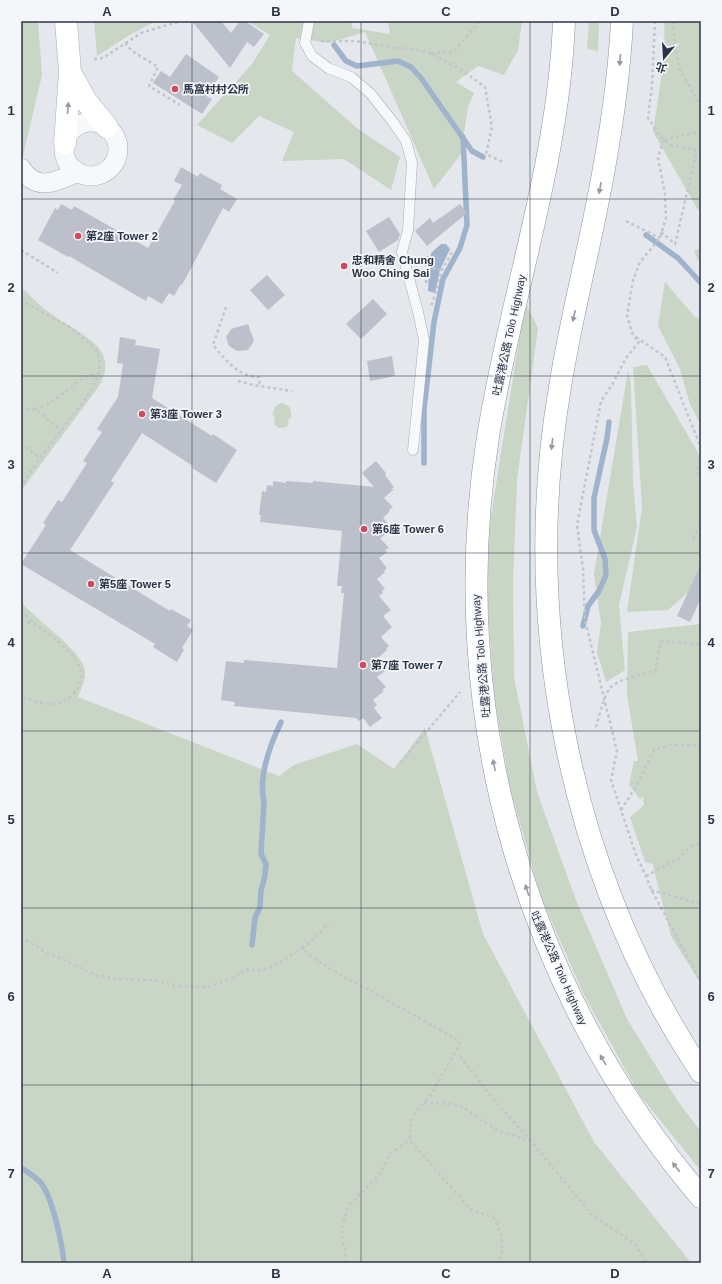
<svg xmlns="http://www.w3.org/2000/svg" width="722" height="1284" font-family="Helvetica,'Noto Sans TC',sans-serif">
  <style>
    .green { fill: #c9d6c5 }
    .water { fill: #9fb4cc }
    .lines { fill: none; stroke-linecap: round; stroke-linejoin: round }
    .stream { stroke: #9fb4cc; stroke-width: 5.5 }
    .building { fill: #bbc0ca }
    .lane-casing { stroke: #a9aeb7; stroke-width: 11 }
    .street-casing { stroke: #a9aeb7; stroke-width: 20 }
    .secondary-casing { stroke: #a9aeb7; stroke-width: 23 }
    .highway-casing { stroke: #8b94a3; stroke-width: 23 }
    .path { stroke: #c2c5cb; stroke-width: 2.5; stroke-dasharray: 3 3; stroke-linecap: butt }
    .lane { stroke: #f7f8fa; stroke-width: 10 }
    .street { stroke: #f7f8fa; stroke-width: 19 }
    .secondary { stroke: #fff; stroke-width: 22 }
    .highway { stroke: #fff; stroke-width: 22 }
    .oneway { fill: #959aa2 }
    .grid { fill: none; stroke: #2b3445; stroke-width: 1; stroke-opacity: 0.55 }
    .poi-dot { fill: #d1495b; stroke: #f4f6f9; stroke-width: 1.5 }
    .labels { text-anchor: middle; stroke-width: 3.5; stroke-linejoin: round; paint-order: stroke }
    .poi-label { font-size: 11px; font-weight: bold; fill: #2b3445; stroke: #f4f6f9; text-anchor: start }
    .street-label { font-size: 11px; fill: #2b3445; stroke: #f4f6f9 }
    .neatline { fill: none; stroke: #2b3445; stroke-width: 1.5 }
    .grid-label { font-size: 13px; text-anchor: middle; font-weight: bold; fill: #2b3445 }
  </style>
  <rect width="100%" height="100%" fill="#e4e7ec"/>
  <path class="green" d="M21,21H38L42,75L23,156L21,153Z
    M94,21H156L133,33L97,56Z
    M247,21H351L352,28L390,34L388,21H522L518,50L504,75L478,66L456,82L474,93L468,107L461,154L434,189L365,32L328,43L296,38L292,71L358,129L400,157L391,190L344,159L282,161L294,132L259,116L232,143L197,125L252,64L270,35Z
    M589,21H599L598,51L587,49Z
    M664,21H701V209L698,210L653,132L665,52Z
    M701,248V266L694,251Z
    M665,282L695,317L701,318V426L690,404L680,369L658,326Z
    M21,287C32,297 42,308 54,316C80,335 124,348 97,389L21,491Z
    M525,302L538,328L517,480L513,582L514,677L537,792L576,900L627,1019L677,1100L701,1132V1171L639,1094L584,995L541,897L510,788L494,695L487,593L490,523Z
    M647,365L701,458V581L668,610L627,612L642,507L633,367Z
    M628,371L631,385L633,482L637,527L619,605L625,670L606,682L597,652L601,623L594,574Z
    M281,403C290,404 292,410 291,418L288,419L289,421L287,427L279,428L275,425L274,421L275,416L272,415L275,407Z
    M21,602C35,619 84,652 85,671C86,681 81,688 78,697L279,776L294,765L357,744L394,769L425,728L483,934L594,1142L691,1263H21Z
    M701,624V984L671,936L656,878L653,864L645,862L630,817L644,805L643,797L640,799L629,785L634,761H638L627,695L628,632Z"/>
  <path class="water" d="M441,244H446L450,249L440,270L435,293L428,291L429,267L431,253Z"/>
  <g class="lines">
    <path class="stream" d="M334,45L346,61L357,66L398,61L411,67L421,78L472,151L483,157
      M646,235L678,258L701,283
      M424,463V409L434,322L443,279L460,248L467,225L463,137
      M583,626L588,606L599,591L606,575L605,559L594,530V498L607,438L609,422
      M252,945L255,918L260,907L261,891L265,875L266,864L261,854L264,801C258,777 271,743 281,722
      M21,1168C28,1172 35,1177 41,1183C53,1199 62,1243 64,1263"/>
  </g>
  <path class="building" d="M192,21H221L231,33L240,21H245L264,34L254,47L247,42L230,68Z
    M186,54L219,77L206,96L212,99L202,114L153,83L161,71L170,77Z
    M181,167L198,177L200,173L222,185L220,189L237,199L229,212L223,208L182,285L181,284L174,296L169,293L162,304L148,296L146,301L69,256L68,257L38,240L55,208L58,210L61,204L72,210L74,206L148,248L175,201L173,200L182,185L174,181Z
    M460,204L467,213L427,246L415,231L430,218L433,223Z
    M389,217L400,234L398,240L379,252L366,231Z
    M267,275L285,295L268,310L250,290Z
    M373,299L387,314L361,339L346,324Z
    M248,324L254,341L248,350L237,351L229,346L226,337L231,329Z
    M120,337L136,340L135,345L160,349L152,398L212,436L213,434L237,450L216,483L192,468L193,466L142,433L111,481L114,483L70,550L170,611L171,609L191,620L187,626L193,630L182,648L184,650L177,662L153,647L155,644L21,564L46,525L43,523L58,500L62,502L87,463L83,461L102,432L97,429L118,397L123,364L117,363Z
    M392,356L395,376L370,381L367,361Z
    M376,461L386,473L385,475L394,487L391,489H394L384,498L393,507L389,510L390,511L383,518L391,527L387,530L389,532L380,538L389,548L385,550L387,552L379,558L387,568L384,571L385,572L377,579L385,589L382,591L383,593L379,596L391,610L383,616L392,627L381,637L389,646L386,649L387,650L379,657L387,667L384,669L385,671L377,677L386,687L382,690L384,691L373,700L377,705L374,708L382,718L370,727L363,718L359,721L356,718L234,706L235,702L221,700L226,661L244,663V660L337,668L344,593H341L342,586H337L342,531L260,522L261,515H259L262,491L266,492L267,485L273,486V481L286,483V481L313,483V481L374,487L362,473Z
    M701,564V598L690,622L677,616Z"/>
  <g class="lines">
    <g class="lane-casing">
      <path id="lane" d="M309,21L305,43L312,56L328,68L351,77L370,93L393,122L406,141L412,163L408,230L402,252L418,312L424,340L413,450"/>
    </g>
    <g class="street-casing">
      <path id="street" d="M64 149a27 27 0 1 1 54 0a27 27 0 1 1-54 0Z
        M21,168C37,193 56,181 78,172"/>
    </g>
    <g class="secondary-casing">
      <path id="secondary" d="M70,72L86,101L107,127
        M65,143L70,72L66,21"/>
    </g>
    <g class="highway-casing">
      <path id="highway" d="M564,21C559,162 510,298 488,437C445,709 523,988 701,1197
        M622,21C619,81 610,140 598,200C586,262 570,324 560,387C520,621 569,873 701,1072"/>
    </g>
    <path class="path" d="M655,21L652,85L648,118C653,125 657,133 663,139C672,149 690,146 701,153
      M672,21L679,68L701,106
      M672,23L679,21
      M321,41H356L396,48L412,49L431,53L460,69L485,87L492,127L486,154L503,162
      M125,43L132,51L158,67L149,86L180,105
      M431,53L454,52L480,21
      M94,59L103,58L141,33L181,21
      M663,140L658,158L665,194L666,218L660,238L640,262L633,280L627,316L633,335L639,342L626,358L612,385L601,401L577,525L583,569L585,620L617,751L611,780L636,855L646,876L651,889L701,982
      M664,140L691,133L701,132
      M626,221L660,238
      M661,232L675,244L697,150
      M21,250L58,273
      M427,267L442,270
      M426,283L428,254
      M21,299L31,306L70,327L96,349L100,363L99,373L94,386L86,398L40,458L21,486
      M431,303L432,304L442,270L452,252
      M226,307L213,345C226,360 238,377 259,377L260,386
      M636,337L665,357L701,448
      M238,381L253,385L292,391
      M21,406L30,410L35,409L62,431
      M35,409L47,405L85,377L90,375L99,373
      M21,443L40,458
      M701,448L698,471L701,484
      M693,539L699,527L701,518
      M21,611C25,615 28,618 32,622C51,637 101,666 73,694C57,711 40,702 21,697
      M21,621L29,623L32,621
      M596,727C599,716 604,696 610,688C616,680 645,673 655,671L661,641L696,644L701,643
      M401,762L460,692
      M621,810L637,785L654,750L670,745H701
      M646,876L678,859L691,846L701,844
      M651,890L701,904
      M21,937L45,952L58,957L95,975L118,979L154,980L175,986L208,987L237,976L239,973L248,969L256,971L272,967L302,948C315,961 321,963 336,972C343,976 347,979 355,982L454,1038L460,1043L431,1095L416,1112L411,1122L410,1140L470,1209L494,1218C502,1235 504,1243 500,1262L497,1263
      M302,948L310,943L329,923
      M460,1056L494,1100L531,1141
      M424,1103L451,1104L465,1108L480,1120L499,1131L531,1141L592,1215L635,1244L647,1263
      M346,1263V1257L342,1236V1227L348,1206L379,1175L391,1153L410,1140"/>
    <use href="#lane" class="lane"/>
    <use href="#street" class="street"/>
    <use href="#secondary" class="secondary"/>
    <use href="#highway" class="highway"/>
  </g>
  <defs><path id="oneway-solid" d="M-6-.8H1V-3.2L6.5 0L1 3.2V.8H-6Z"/></defs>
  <g class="oneway">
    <use href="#oneway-solid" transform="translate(620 60) rotate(95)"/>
    <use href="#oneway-solid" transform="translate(68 108) rotate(-85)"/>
    <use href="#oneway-solid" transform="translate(600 188) rotate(100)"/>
    <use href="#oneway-solid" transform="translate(574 316) rotate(102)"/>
    <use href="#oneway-solid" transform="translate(552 444) rotate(97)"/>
    <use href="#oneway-solid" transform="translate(494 765) rotate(-102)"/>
    <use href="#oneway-solid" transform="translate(527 890) rotate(-108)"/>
    <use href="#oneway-solid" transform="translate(603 1060) rotate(-120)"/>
    <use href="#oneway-solid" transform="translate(676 1167) rotate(-128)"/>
  </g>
  <path class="grid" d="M192,21V1263M361,21V1263M530,21V1263M21,199H701M21,376H701M21,553H701M21,731H701M21,908H701M21,1085H701"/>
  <g class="poi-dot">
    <circle cx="175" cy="89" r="4"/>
    <circle cx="78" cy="236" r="4"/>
    <circle cx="344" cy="266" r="4"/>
    <circle cx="142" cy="414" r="4"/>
    <circle cx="364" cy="529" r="4"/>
    <circle cx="91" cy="584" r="4"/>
    <circle cx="363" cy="665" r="4"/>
  </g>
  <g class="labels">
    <g class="poi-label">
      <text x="183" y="93">馬窩村村公所</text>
      <text x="86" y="240">第2座 Tower 2</text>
      <text x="352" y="264">忠和精舍 Chung<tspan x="352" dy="13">Woo Ching Sai</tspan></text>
      <text x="150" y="418">第3座 Tower 3</text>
      <text x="372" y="533">第6座 Tower 6</text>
      <text x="99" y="588">第5座 Tower 5</text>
      <text x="371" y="669">第7座 Tower 7</text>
    </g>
    <g class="street-label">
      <text transform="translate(509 335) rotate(-78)" y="4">吐露港公路 Tolo Highway</text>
      <text transform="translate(481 656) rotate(-95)" y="4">吐露港公路 Tolo Highway</text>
      <text transform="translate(559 968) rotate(66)" y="4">吐露港公路 Tolo Highway</text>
    </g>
  </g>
  <rect width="722" height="1284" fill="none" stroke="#f4f6f9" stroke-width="44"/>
  <g transform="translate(664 58) rotate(198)" stroke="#f4f6f9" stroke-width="3" paint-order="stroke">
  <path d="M0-3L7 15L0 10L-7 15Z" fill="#2b3445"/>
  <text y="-6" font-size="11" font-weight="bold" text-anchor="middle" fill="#2b3445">北</text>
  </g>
  <rect x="22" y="22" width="678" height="1240" class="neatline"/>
  <g class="grid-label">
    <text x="107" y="16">A</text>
    <text x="276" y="16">B</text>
    <text x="446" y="16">C</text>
    <text x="615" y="16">D</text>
    <text x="11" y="115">1</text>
    <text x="711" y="115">1</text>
    <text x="11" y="292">2</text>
    <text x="711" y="292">2</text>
    <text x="11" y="469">3</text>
    <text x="711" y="469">3</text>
    <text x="11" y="647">4</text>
    <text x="711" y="647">4</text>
    <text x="11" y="824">5</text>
    <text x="711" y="824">5</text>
    <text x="11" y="1001">6</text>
    <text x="711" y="1001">6</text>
    <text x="11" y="1178">7</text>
    <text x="711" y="1178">7</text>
    <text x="107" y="1278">A</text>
    <text x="276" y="1278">B</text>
    <text x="446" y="1278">C</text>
    <text x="615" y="1278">D</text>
  </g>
</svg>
